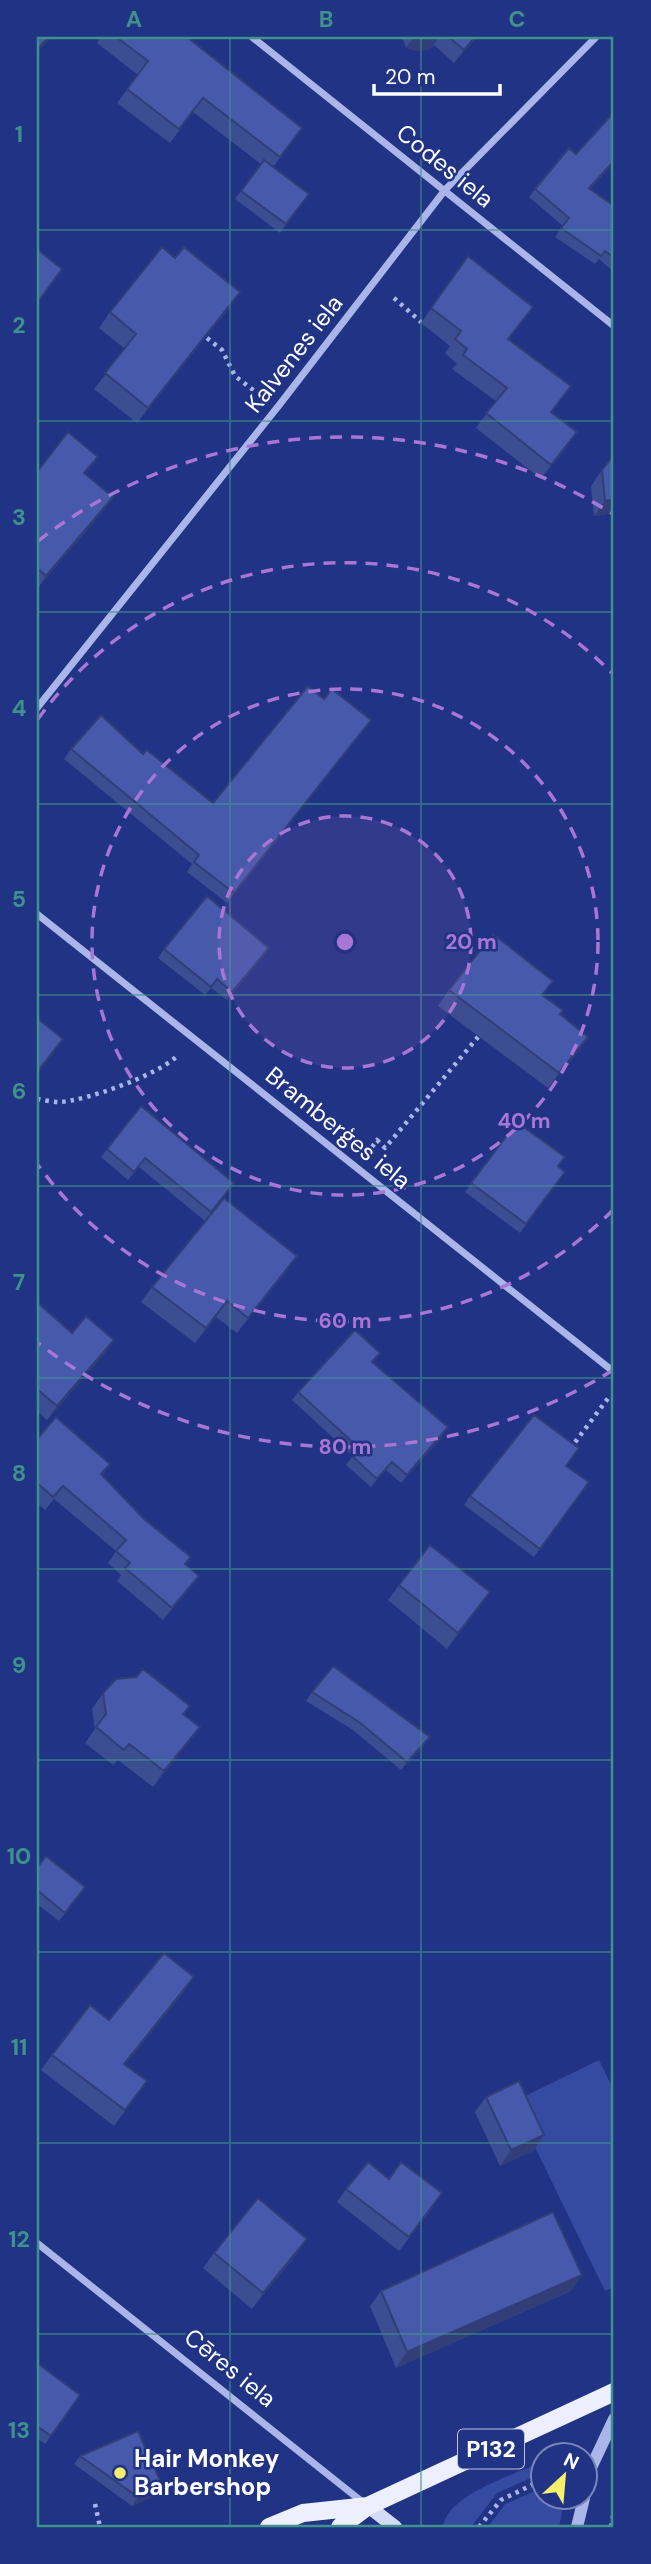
<svg xmlns="http://www.w3.org/2000/svg" width="651" height="2564" font-family="'DM Sans',sans-serif">
  <style>
    .green { fill: #354ba1 }
    .lines { fill: none; stroke-linecap: round; stroke-linejoin: round }
    .path { stroke: #aab6e9; stroke-width: 4.5; stroke-dasharray: 3.5 5; stroke-linecap: butt }
    .minor { stroke: #aab6e9; stroke-width: 7 }
    .tertiary { stroke: #aab6e9; stroke-width: 12 }
    .secondary { stroke: #d4dbf7; stroke-width: 14 }
    .primary { stroke: #edeffe; stroke-width: 18 }
    .wall { fill: #3c4d92 }
    .shaded-wall { fill: #313e77 }
    .building { fill: #4659aa; stroke: #313e77; stroke-width: 2 }
    .grid { fill: none; stroke: #3f918b; stroke-width: 2; stroke-opacity: 0.55 }
    .ring { fill: none; stroke: #a976d5; stroke-width: 3.5; stroke-dasharray: 12 9 }
    .poi-dot { fill: #f5f06b; stroke: #213384; stroke-width: 2.5 }
    .labels { text-anchor: middle; stroke-width: 5; stroke-linejoin: round; paint-order: stroke }
    .shield { fill: #213384; stroke: #bcc2da; stroke-width: 2 }
    .shield-label { font-size: 23px; font-weight: bold; fill: #fff }
    .street-label { font-size: 24px; fill: #fff; stroke: #213384 }
    .poi-label { font-size: 24px; font-weight: bold; fill: #fff; stroke: #213384; text-anchor: start }
    .centre { fill: #a976d5; stroke: #213384; stroke-width: 3.5 }
    .ring-label { font-size: 21px; text-anchor: middle; font-weight: bold; fill: #a976d5; stroke: #213384; stroke-width: 5; stroke-linejoin: round; paint-order: stroke }
    .neatline { fill: none; stroke: #3f918b; stroke-width: 2.5 }
    .grid-label { font-size: 23px; text-anchor: middle; font-weight: bold; fill: #3f918b }
  </style>
  <rect width="100%" height="100%" fill="#213384"/>
  <path class="green" d="M599,2060L614,2091V2287L605,2291L513,2102Z
    M542,2462V2473L497,2493L471,2527H443C447,2494 514,2475 542,2462Z
    M542,2488V2498H565L559,2527H488L505,2504Z"/>
  <g class="lines">
    <path class="path" d="M394,298L421,322
      M207,338L222,350L235,376L257,393
      M37,1099C44,1100 52,1102 59,1102C86,1101 157,1075 176,1057
      M372,1147L377,1140L385,1148L478,1037
      M570,1449L609,1397
      M95,2504L100,2527
      M479,2527L501,2500L542,2480
      M611,2527L614,2511"/>
    <path class="minor" d="M252,37L614,326
      M37,708L280,404L445,190L596,37
      M37,914L614,1372
      M37,2243L365,2504"/>
    <path class="tertiary" d="M584,2494L590,2470L614,2419
      M577,2527L584,2498"/>
    <path class="secondary" d="M368,2506L395,2527"/>
    <path class="primary" d="M269,2527L303,2513L368,2506
      M340,2527L368,2506L614,2392"/>
  </g>
  <path class="wall" d="M101,37H187L292,142L273,167L309,194L280,233L235,199L261,164L193,112L170,143L117,103L138,75L97,43Z
    M402,37H477L454,63L434,45L430,49L418,51L406,48Z
    M614,112V163L590,189L614,206V272L599,259L595,264L555,237L563,226L529,197L535,189L576,154Z
    M468,256L533,307L509,339L571,386L551,412L567,447L541,479L476,428L496,401L452,369L457,364L445,353L450,346L421,323Z
    M229,308L137,423L94,389L125,349L99,328L110,312Z
    M602,470L614,513L594,516L591,486Z
    M37,472L85,474L113,497L104,510L37,589Z
    M364,730L227,903L187,872L192,864L64,759L71,749L143,754L213,803Z
    M164,949L263,957L227,1000L211,988L205,995L158,958Z
    M449,990L543,996L560,1014L588,1037L577,1053L548,1088L438,1006Z
    M141,1106L228,1192L205,1221L139,1167L128,1180L101,1157Z
    M517,1122L558,1166L565,1172L520,1233L465,1192Z
    M286,1272L237,1333L216,1317L195,1343L141,1302L152,1287Z
    M37,1302L72,1333L114,1340L104,1354L47,1420L37,1411Z
    M373,1363L443,1436L401,1483L386,1470L371,1487L346,1465L353,1456L292,1400L298,1392Z
    M37,1439L110,1464L102,1476L144,1519L191,1557L186,1564L199,1576L190,1588L163,1620L117,1581L121,1575L108,1563L116,1551L54,1499L45,1510L37,1503Z
    M566,1466L588,1483L534,1557L464,1505L470,1496Z
    M399,1585L490,1592L447,1649L388,1600Z
    M312,1692L424,1746L401,1770L353,1730L306,1701Z
    M103,1693L190,1706L184,1715L189,1742L153,1787L118,1760L113,1765L85,1743L95,1729L92,1709Z
    M37,1868L85,1887L59,1921L37,1904Z
    M183,1993L125,2065L147,2081L114,2126L41,2070L52,2055L109,2020Z
    M486,2097L533,2151L500,2166L475,2112Z
    M389,2179L433,2207L399,2251L337,2202L346,2189Z
    M214,2253L296,2255L252,2309L203,2268Z
    M381,2291H571L396,2368L370,2306Z
    M37,2363L80,2395L45,2444L37,2438Z
    M80,2456L157,2495L132,2506L74,2464Z"/>
  <path class="shaded-wall" d="M49,37H52L37,52V49Z
    M414,37H440L430,49L418,51L406,48Z
    M475,37H477L454,63L464,50Z
    M614,161V163L583,197L589,188Z
    M240,292L229,308L137,423L148,408Z
    M577,432L567,447L541,479L551,465Z
    M113,497L104,510L37,589L46,576Z
    M614,499V513L594,516L605,501Z
    M371,720L364,730L227,903L234,893Z
    M269,948L263,957L227,1000L232,992Z
    M588,1037L577,1053L548,1088L559,1073Z
    M63,1039L54,1053L37,1074V1072Z
    M297,1256L286,1272L237,1333L248,1318Z
    M227,1301L216,1317L195,1343L206,1328Z
    M114,1340L104,1354L47,1420L57,1406Z
    M448,1427L443,1436L401,1483L407,1475Z
    M392,1462L386,1470L371,1487L377,1479Z
    M199,1576L190,1588L163,1620L172,1608Z
    M490,1592L479,1608L447,1649L458,1633Z
    M200,1727L189,1742L153,1787L164,1771Z
    M430,1737L424,1746L401,1770L407,1762Z
    M194,1977L183,1993L113,2080L124,2064Z
    M544,2135L533,2151L500,2166L511,2150Z
    M307,2239L296,2255L252,2309L263,2293Z
    M582,2275L571,2291L396,2368L407,2352Z
    M163,2487L157,2495L132,2506L138,2497Z"/>
  <path class="building" d="M37,37H49L37,49Z
    M116,37H187L302,128L280,157L203,98L179,129L127,89L148,61Z
    M449,37H475L464,50Z
    M614,112V161L589,188L614,206V258L605,251L601,256L561,228L569,218L535,189L569,148L576,154Z
    M264,160L309,194L286,224L241,191Z
    M162,247L175,258L184,247L240,292L148,408L105,373L136,334L110,312Z
    M37,249L62,269L37,303Z
    M468,256L533,307L508,339L571,386L551,412L577,432L551,465L486,413L507,388L463,355L467,349L455,339L461,331L431,308Z
    M68,432L98,457L84,473L113,497L46,576L37,568V472Z
    M614,455V499L605,501L602,470Z
    M308,686L324,699L332,689L371,720L234,893L194,862L199,855L71,749L101,715L143,754L147,750L213,803Z
    M207,896L269,948L232,992L217,979L211,987L164,949Z
    M493,934L553,981L542,995L563,1010L560,1014L588,1037L559,1073L449,990Z
    M37,1018L63,1039L37,1072Z
    M141,1106L234,1183L211,1212L145,1158L134,1172L107,1149Z
    M517,1122L565,1157L558,1166L565,1172L526,1224L471,1183Z
    M224,1198L297,1256L248,1318L227,1301L206,1328L152,1287Z
    M37,1302L72,1333L86,1316L114,1340L57,1406L37,1389Z
    M355,1330L380,1353L372,1362L448,1427L407,1475L392,1462L377,1479L352,1456L359,1448L298,1392Z
    M534,1415L579,1448L566,1466L589,1482L540,1549L470,1496Z
    M56,1417L110,1464L101,1474L144,1519L191,1557L185,1564L199,1576L172,1608L125,1568L130,1563L116,1551L126,1540L63,1486L53,1497L37,1483V1439Z
    M430,1545L490,1592L458,1633L399,1585Z
    M333,1666L430,1737L407,1762L359,1722L312,1692Z
    M143,1669L190,1706L183,1714L200,1727L164,1771L129,1744L124,1750L96,1727L106,1714L103,1693L116,1679L136,1677Z
    M46,1856L85,1887L65,1913L37,1890V1868Z
    M164,1953L194,1977L124,2064L147,2081L125,2110L52,2055L90,2005L109,2020Z
    M519,2081L544,2135L511,2150L486,2097Z
    M368,2162L389,2179L401,2162L442,2193L409,2237L346,2189Z
    M258,2198L307,2239L263,2293L214,2253Z
    M553,2212L582,2275L407,2352L381,2291Z
    M37,2363L80,2395L51,2436L37,2426Z
    M138,2431L163,2487L138,2497L80,2456Z"/>
  <path class="grid" d="M230,37V2527M421,37V2527M37,230H614M37,421H614M37,612H614M37,804H614M37,995H614M37,1186H614M37,1378H614M37,1569H614M37,1760H614M37,1952H614M37,2143H614M37,2334H614"/>
  <circle cx="345" cy="942" r="126" fill="#a976d5" fill-opacity=".12"/>
  <g class="ring">
    <circle cx="345" cy="942" r="126"/>
    <circle cx="345" cy="942" r="253"/>
    <path d="M613 1210A379 379 0 0 1 38 1165M38 719A379 379 0 0 1 613 674"/>
    <path d="M613 1370A505 505 0 0 1 38 1343M38 541A505 505 0 0 1 613 514"/>
  </g>
  <circle class="poi-dot" cx="120" cy="2473" r="7"/>
  <g class="labels">
    <rect class="shield" x="458" y="2429.5" width="66" height="39" rx="5"/>
    <g class="shield-label">
      <text x="491" y="2457">P132</text>
    </g>
    <g class="street-label">
      <text transform="translate(445 166) rotate(39)" y="8">Codes iela</text>
      <text transform="translate(294 354) rotate(-52)" y="8">Kalvenes iela</text>
      <text transform="translate(338 1128) rotate(39)" y="8">Bramberģes iela</text>
      <text transform="translate(230 2368) rotate(39)" y="8">Cēres iela</text>
    </g>
    <g class="poi-label">
      <text x="134" y="2467">Hair Monkey<tspan x="134" dy="28">Barbershop</tspan></text>
    </g>
  </g>
  <circle cx="345" cy="942" r="10" class="centre"/>
  <g class="ring-label">
    <text x="471" y="949">20 m</text>
    <text x="524" y="1128">40 m</text>
    <text x="345" y="1328">60 m</text>
    <text x="345" y="1454">80 m</text>
  </g>
  <rect width="651" height="2564" fill="none" stroke="#213384" stroke-width="77"/>
  <g transform="translate(564 2476) rotate(26)"><circle r="33" fill="#213384" stroke="#7a85b5" stroke-width="2"/>
  <path d="M0-5L12 26L0 18L-12 26Z" fill="#f5f06b"/>
  <text y="-10" font-size="19" font-weight="bold" text-anchor="middle" fill="#ffffff">N</text>
  </g>
  <path d="M374 84v10h126v-10" fill="none" stroke="#ffffff" stroke-width="3.5"/>
  <text x="385" y="84" font-size="21" fill="#ffffff" stroke="#213384" stroke-width="5" paint-order="stroke">20 m</text>
  <rect x="38" y="38" width="574" height="2488" class="neatline"/>
  <g class="grid-label">
    <text x="134" y="27">A</text>
    <text x="326" y="27">B</text>
    <text x="517" y="27">C</text>
    <text x="19" y="142">1</text>
    <text x="19" y="333">2</text>
    <text x="19" y="525">3</text>
    <text x="19" y="716">4</text>
    <text x="19" y="907">5</text>
    <text x="19" y="1099">6</text>
    <text x="19" y="1290">7</text>
    <text x="19" y="1481">8</text>
    <text x="19" y="1673">9</text>
    <text x="19" y="1864">10</text>
    <text x="19" y="2055">11</text>
    <text x="19" y="2247">12</text>
    <text x="19" y="2438">13</text>
  </g>
</svg>
